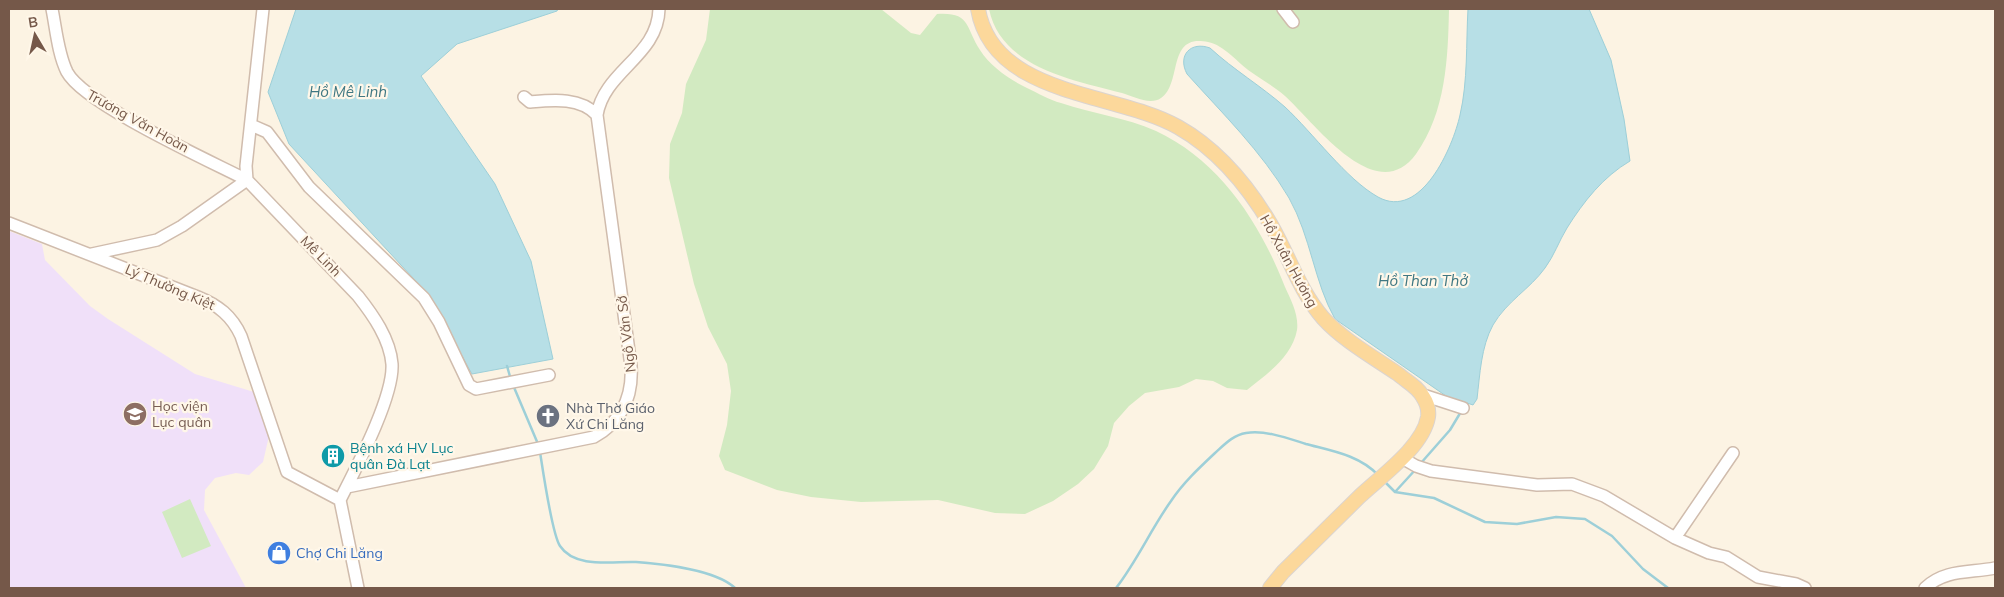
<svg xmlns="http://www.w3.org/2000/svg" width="2004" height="597" font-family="Mulish,sans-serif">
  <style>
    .education { fill: #f0e0f9 }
    .green { fill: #d2eac1 }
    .water { fill: #b7dfe6; stroke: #9dcfd8 }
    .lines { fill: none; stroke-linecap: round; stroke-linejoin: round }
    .stream { stroke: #9dcfd8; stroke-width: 2.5 }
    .minor-casing { stroke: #d0bcad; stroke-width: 14 }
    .major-casing { stroke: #dbd4d0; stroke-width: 16 }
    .minor { stroke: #fff; stroke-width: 11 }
    .major { stroke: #fcd89b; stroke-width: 14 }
    .labels { text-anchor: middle; stroke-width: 4.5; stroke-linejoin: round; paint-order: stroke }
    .street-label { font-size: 14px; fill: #755849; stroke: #fff7e9 }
    .education-label { font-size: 14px; fill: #785e54; stroke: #fff7e9; text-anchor: start }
    .worship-label { font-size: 14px; fill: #5b616d; stroke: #fff7e9; text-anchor: start }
    .culture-label { font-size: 14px; fill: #0d838f; stroke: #fff7e9; text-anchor: start }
    .shop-label { font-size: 14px; fill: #366cbe; stroke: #fff7e9; text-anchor: start }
    .water-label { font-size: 15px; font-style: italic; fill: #3f7782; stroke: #fff7e9 }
  </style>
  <rect width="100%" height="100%" fill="#fcf3e3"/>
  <path class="education" d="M9,231L42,244L45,260L90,306L108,319L195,374L254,392L269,436L263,462L249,475L236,473L215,478L205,490L204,510L246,588H9Z"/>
  <path class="green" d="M710,9H881L911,33L920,35L937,14C971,12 965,27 980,50C990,66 1010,80 1027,88C1038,93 1049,100 1061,103C1093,114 1125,117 1156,131C1220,161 1260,223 1285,287C1291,300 1299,315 1297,330C1292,357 1267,374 1247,390L1227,388L1213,381L1196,379L1179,387L1145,393L1129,406L1114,423L1108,446L1094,469L1078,484L1053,501L1025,514L995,513L938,500L861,502L811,497L777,490L725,470L719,456L727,425L731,391L727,364L708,327L694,284L669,178L670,144L682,113L686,84L706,40Z
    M989,9H1449C1448,58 1446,112 1416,154C1376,209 1314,122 1285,96C1275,87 1262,80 1251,72C1238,63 1224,45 1208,42C1166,33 1183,83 1161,98C1150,106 1133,96 1122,93C1074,80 1001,68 989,9Z
    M190,499L211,546L182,558L162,512Z"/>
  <path class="water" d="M296,9H558L557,11L457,44L421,76L495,184L531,261L553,359L472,374L426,292L289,144L268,92Z
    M1468,9H1589L1611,60L1624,119L1630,161C1603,177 1584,201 1567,228C1559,241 1554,256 1545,268C1530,289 1507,301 1493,325C1481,347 1480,374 1477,399L1473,405L1446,396L1335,319C1314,282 1311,237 1289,198C1262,152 1222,113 1187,74C1177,55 1191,41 1210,48C1234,70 1261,86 1285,107C1313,133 1346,179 1378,197C1421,221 1453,147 1460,115C1468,81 1466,43 1468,9Z"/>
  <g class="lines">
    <path class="stream" d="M507,366L511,380
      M513,385L538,444
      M540,452C543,471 552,534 560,546C575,569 614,561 636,562C663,564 716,570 735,588
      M1421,463L1450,430L1462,410
      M1384,481L1395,492L1434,498L1485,522L1517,524L1556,517L1585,519L1612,536L1643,569L1668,588
      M1395,492L1416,469
      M1116,588C1137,561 1151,529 1171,501C1183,483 1199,468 1215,453C1224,445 1233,435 1246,433C1266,430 1287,438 1306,444C1332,451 1359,455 1378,475"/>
    <g class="minor-casing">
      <path id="minor" d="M52,9C56,29 58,54 67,72C84,104 210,161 247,180L182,226L157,240L92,254
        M263,9L246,166L247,180L358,296C373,315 390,339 392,364C394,397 355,470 340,500
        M1283,9L1293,22
        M524,97L530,102C553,100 580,97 597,115
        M251,125L267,132L309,187L424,298L439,322L469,385L476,389L549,375
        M9,223L198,297C218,305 232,316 241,336L287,472L340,500
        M1423,395L1463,408
        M1402,458L1416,466L1431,471L1537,485L1572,484L1604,496L1675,538L1709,553L1726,557L1758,577L1796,584L1805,588
        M347,487L594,437C622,421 633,397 631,366L597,115C604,71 658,56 659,9
        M340,500L358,588
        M1675,538L1733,453
        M1925,588C1945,569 1970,573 1995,568"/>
    </g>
    <g class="major-casing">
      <path id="major" d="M978,9C993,97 1117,92 1178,127C1217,149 1248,186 1271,225C1289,256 1299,290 1323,318C1343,340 1373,357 1398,374C1406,381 1418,387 1423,397C1427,403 1429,410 1428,417C1423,447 1380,477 1359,497C1334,522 1308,547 1283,572L1270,588"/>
    </g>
    <use href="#minor" class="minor"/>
    <use href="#major" class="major"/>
  </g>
  <defs>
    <g id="school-disc" transform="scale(1.25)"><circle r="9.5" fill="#8d6e63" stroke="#fff7e9"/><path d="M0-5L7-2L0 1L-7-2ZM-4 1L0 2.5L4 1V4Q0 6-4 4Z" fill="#fff"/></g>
    <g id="church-disc" transform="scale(1.25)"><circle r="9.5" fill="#6b7280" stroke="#fff7e9"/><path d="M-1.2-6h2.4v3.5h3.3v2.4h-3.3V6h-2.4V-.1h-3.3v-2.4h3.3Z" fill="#fff"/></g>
    <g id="building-disc" transform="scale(1.25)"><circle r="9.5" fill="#0f9aa8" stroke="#fff7e9"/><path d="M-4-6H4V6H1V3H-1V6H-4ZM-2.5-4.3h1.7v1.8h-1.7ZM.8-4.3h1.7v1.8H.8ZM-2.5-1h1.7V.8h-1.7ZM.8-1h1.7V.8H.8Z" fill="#fff"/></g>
    <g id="shop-disc" transform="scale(1.25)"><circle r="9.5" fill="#3f7fe0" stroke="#fff7e9"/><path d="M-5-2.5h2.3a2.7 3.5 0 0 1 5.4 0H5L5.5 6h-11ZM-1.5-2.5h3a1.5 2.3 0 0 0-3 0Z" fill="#fff"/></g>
  </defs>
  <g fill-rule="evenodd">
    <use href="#school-disc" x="135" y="414"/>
    <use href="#church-disc" x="548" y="416"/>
    <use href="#building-disc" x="333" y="456"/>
    <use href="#shop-disc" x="279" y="553"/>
  </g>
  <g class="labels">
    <g class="street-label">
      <text transform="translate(138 121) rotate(29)" y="5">Trương Văn Hoàn</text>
      <text transform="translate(321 256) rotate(45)" y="5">Mê Linh</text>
      <text transform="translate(1289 261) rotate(61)" y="5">Hồ Xuân Hương</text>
      <text transform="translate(170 287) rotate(23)" y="5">Lý Thường Kiệt</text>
      <text transform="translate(626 334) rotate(-97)" y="5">Ngô Văn Sở</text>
    </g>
    <g class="education-label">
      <text x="152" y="411">Học viện<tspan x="152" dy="16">Lục quân</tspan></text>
    </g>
    <g class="worship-label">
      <text x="566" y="413">Nhà Thờ Giáo<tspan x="566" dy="16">Xứ Chi Lăng</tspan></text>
    </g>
    <g class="culture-label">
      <text x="350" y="453">Bệnh xá HV Lục<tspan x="350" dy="16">quân Đà Lạt</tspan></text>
    </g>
    <g class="shop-label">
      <text x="296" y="558">Chợ Chi Lăng</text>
    </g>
    <g class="water-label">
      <text x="348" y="97">Hồ Mê Linh</text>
      <text x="1423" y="286">Hồ Than Thở</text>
    </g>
  </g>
  <rect width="2004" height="597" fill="none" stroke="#755849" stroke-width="20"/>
  <g transform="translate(35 35) rotate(351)" stroke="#fff7e9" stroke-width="4" paint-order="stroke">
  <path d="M0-4L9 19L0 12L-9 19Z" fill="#755849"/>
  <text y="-8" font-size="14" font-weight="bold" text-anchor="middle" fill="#755849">B</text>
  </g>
</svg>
